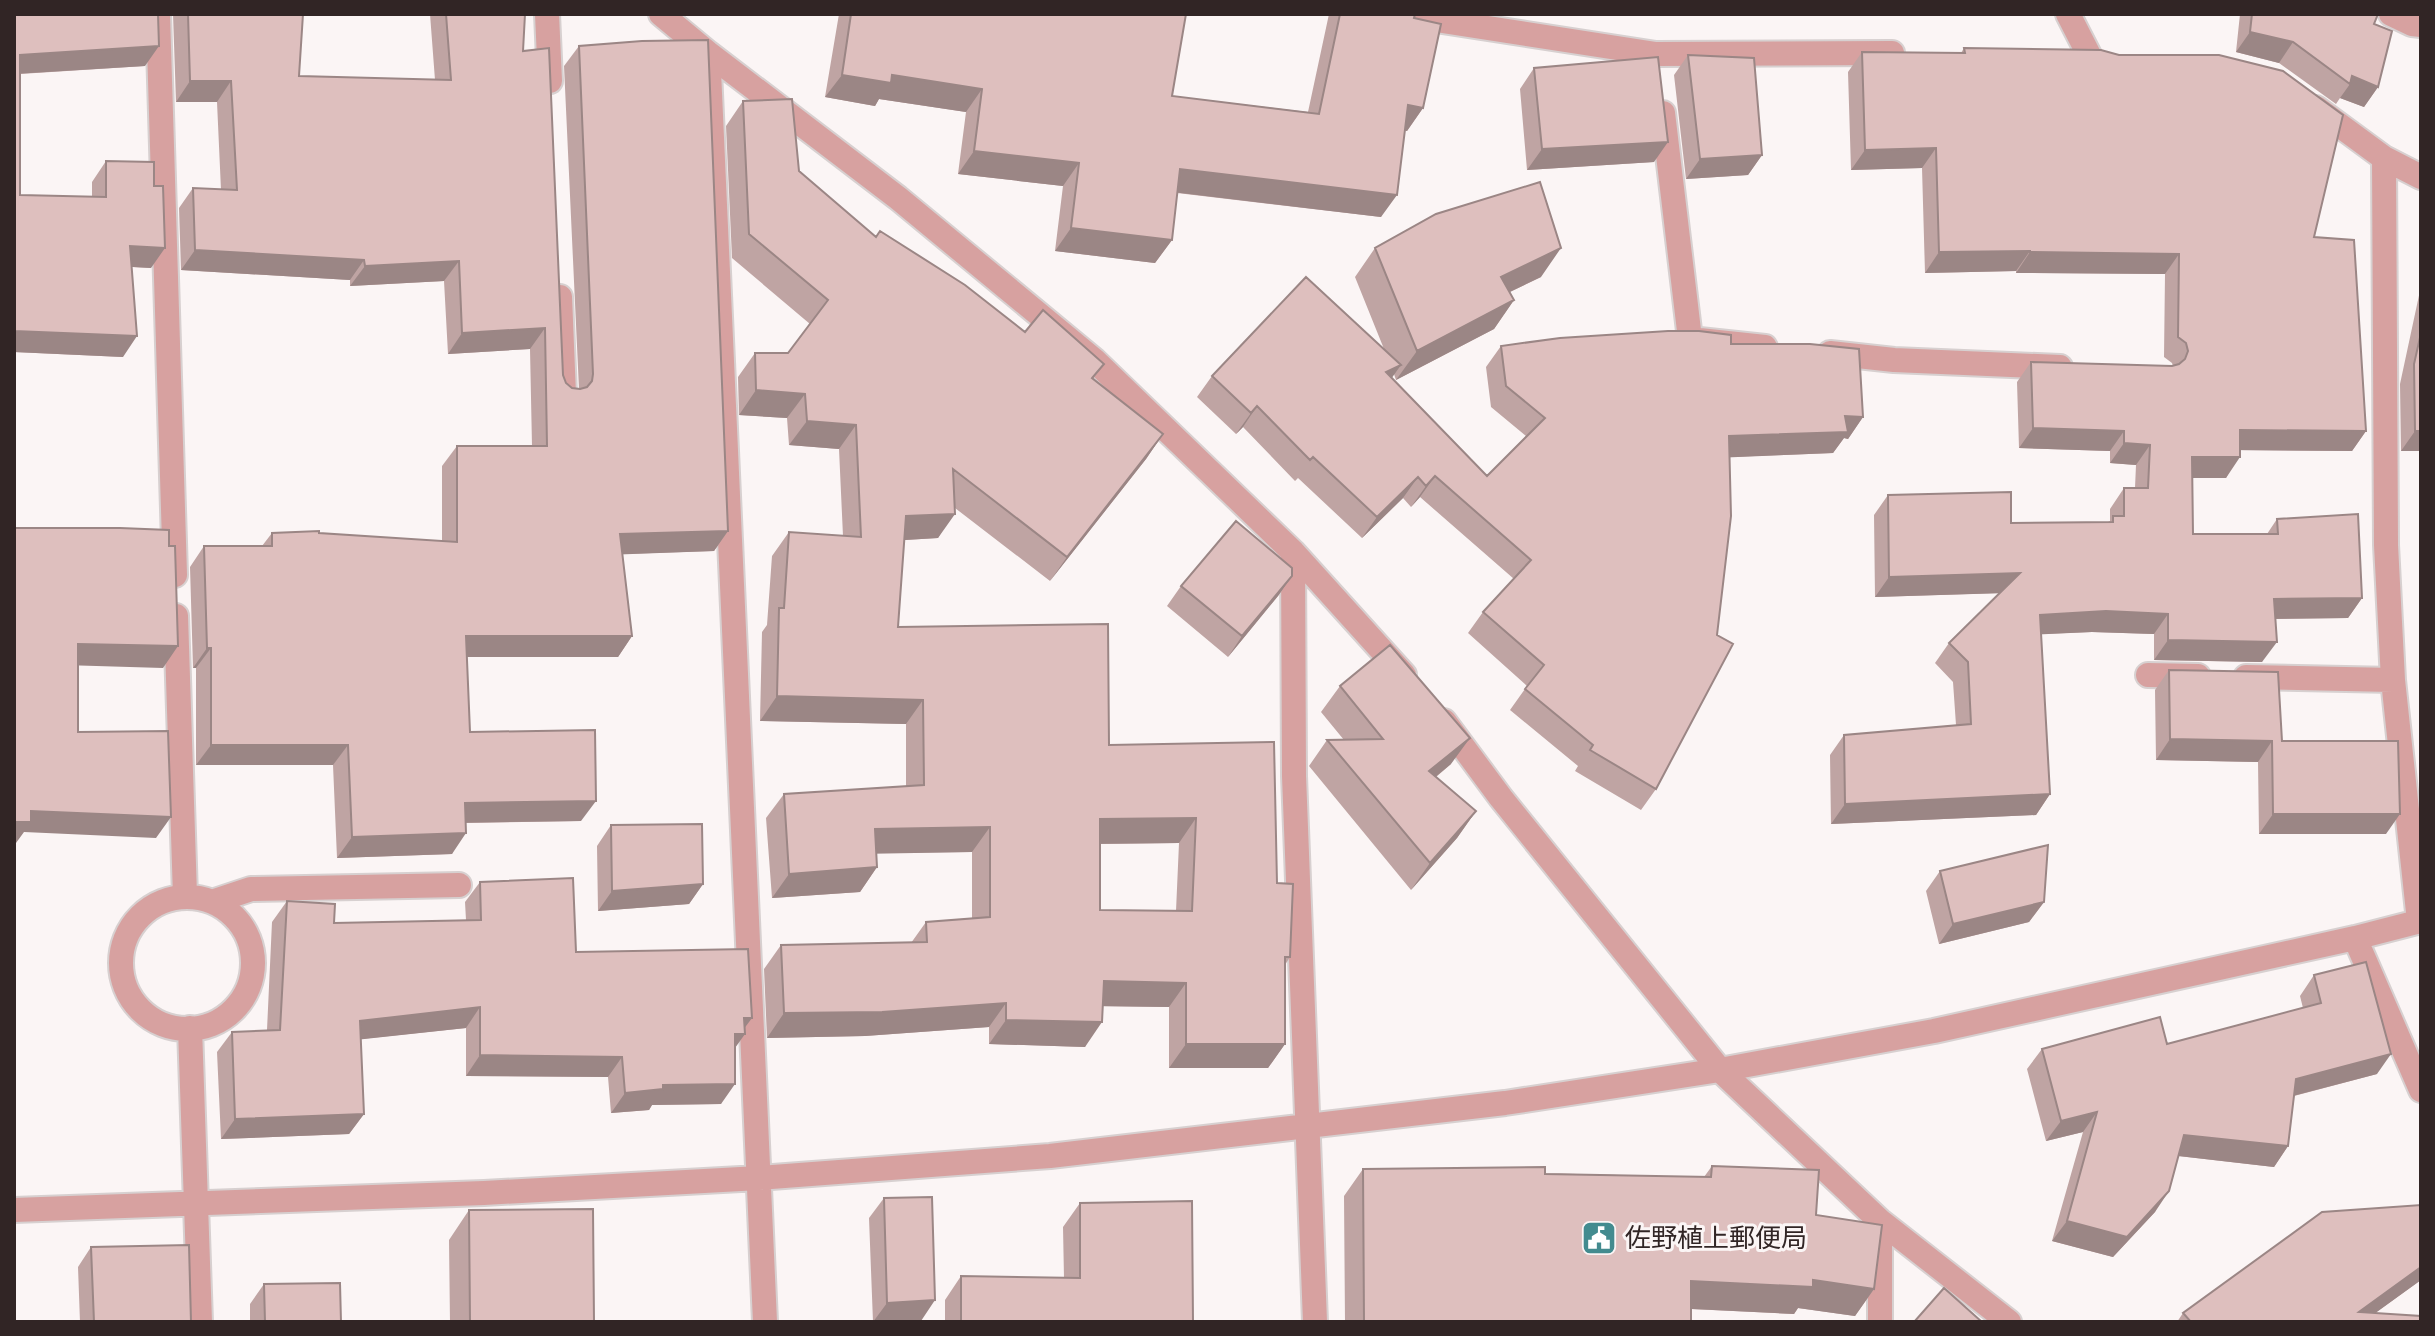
<svg xmlns="http://www.w3.org/2000/svg" width="2435" height="1336" font-family="'Fira Sans Condensed','Noto Sans JP',sans-serif">
  <style>
    .lines { fill: none; stroke-linecap: round; stroke-linejoin: round }
    .minor-casing { stroke: #d7d0d0; stroke-width: 28 }
    .minor { stroke: #d7a1a0; stroke-width: 24 }
    .wall { fill: #bfa4a3; fill-rule: evenodd }
    .shaded-wall { fill: #9b8685 }
    .building { fill: #debfbe; stroke: #9b8685; stroke-width: 2; fill-rule: evenodd }
    .labels { text-anchor: middle; stroke-width: 6; stroke-linejoin: round; paint-order: stroke }
    .poi-label { font-size: 26px; fill: #312525; stroke: #fbf5f5; text-anchor: start }
  </style>
  <rect width="100%" height="100%" fill="#fbf5f5"/>
  <g class="lines">
    <g class="minor-casing">
      <path id="minor" d="M158,14L175,575
        M547,14L550,81
        M661,14L708,53L898,198L1094,360L1293,552L1404,675
        M1397,14L1656,54L1892,53
        M2068,14L2089,55
        M2391,14L2412,24L2421,25
        M709,71L765,1322
        M2316,108L2384,158L2421,177
        M1663,113L1690,339L1765,347
        M2384,158L2386,545L2393,680L2419,921
        M560,297L564,395
        M1830,353L1894,360L2060,367
        M1293,552L1294,776L1315,1322
        M176,616L185,896
        M2148,675L2198,676
        M2246,677L2393,680
        M1444,721L1501,798L1720,1070L1880,1221L2009,1322
        M121 963a66 66 0 1 1 132 0a66 66 0 1 1-132 0Z
        M215,901L251,889L459,885
        M2355,938L2421,1090
        M190,1028L200,1322
        M14,1210L484,1193L759,1178L1050,1156L1505,1103L1720,1070L1934,1031L2355,938L2421,921
        M1880,1221V1322"/>
    </g>
    <use href="#minor" class="minor"/>
  </g>
  <path class="wall" d="M14,14L145,66L20,74V195L92,197V182L106,161L151,268L132,267L123,357L14,352Z
    M173,14H303L299,76L435,80L430,14H525L523,51L563,375L566,383L572,388L579,389L564,66L579,46L728,531L714,551L622,554L632,636L618,657H467L470,732L581,821L465,823L452,854L337,858L333,765H196V668H193L190,567L204,546H262L272,533H319L442,541V466L457,446H532L530,349L448,354L444,281L350,286V280L181,270L179,208L193,188L221,190L217,102H176Z
    M839,14H1186L1172,96L1308,112L1329,14H1415L1423,108L1407,131L1405,130L1381,217L1177,193L1172,240L1155,263L1055,251L1063,186L958,174L966,112L879,99L875,106L825,97Z
    M2240,14H2378L2374,24L2378,87L2364,107L2340,98L2336,104L2279,63L2236,52Z
    M1964,48L2314,237L2366,431L2352,451L2240,450L2226,478H2192L2193,534H2267L2277,519L2362,598L2348,618L2275,619L2262,662L2154,660V634L2092,632L2041,634L2050,794L2036,815L1831,824L1830,755L1844,735L1956,725L1953,682L1935,663L1949,643L2000,593L1875,597L1874,515L1888,495L2011,523L2108,522L2110,521V509L2124,488H2135L2136,465L2110,463V451L2019,448L2017,382L2031,362L2173,366L2172,363L2164,357L2165,274L2016,273V271L1925,273L1922,168L1851,170L1848,72L1862,52L1961,53Z
    M1688,55L1762,155L1748,175L1686,179L1674,75Z
    M1534,68L1654,162L1527,170L1520,89Z
    M743,101L799,171L876,237L1025,332L1104,364L1093,379L1163,434L1146,459L1050,581L955,508L938,538L904,540L898,627L1109,745L1277,883L1290,957L1285,965V1044L1268,1068H1169V1007L1103,1006L1085,1047L989,1044V1027L865,1036L767,1038L764,969L781,945L911,943L926,922L972,918V852L876,853L877,867L860,892L772,898L766,818L784,794L906,786V724L760,721L762,632L767,625L772,556L789,532L843,536L839,449L789,445L787,418L739,415L738,377L755,353H788L810,324L732,258L726,126ZM1179,843L1176,911L1100,910V844Z
    M1375,248L1541,277L1510,292L1514,300L1494,329L1396,380L1394,374L1391,378L1487,476L1526,436L1491,407L1486,367L1501,346L1731,344L1863,417L1848,439L1844,438L1833,453L1730,457L1656,789L1641,810L1575,771L1578,766L1510,710L1527,686L1468,633L1483,612L1514,579L1420,497L1411,507L1403,498L1362,538L1298,478L1295,481L1243,427L1236,434L1197,397L1212,376L1384,349L1355,277Z
    M2421,286V451H2401L2400,384Z
    M1292,576L1278,596L1228,657L1167,606L1181,586Z
    M2169,670L2282,741L2386,834H2259L2258,762L2156,760L2155,690Z
    M1340,686L1451,764L1436,777L1476,811L1457,838L1411,890L1309,766L1327,740H1344L1321,712Z
    M611,825L703,884L689,904L598,911L597,846Z
    M1940,871L2044,902L2029,922L1939,944L1926,891Z
    M480,882L576,952L752,1018L744,1028L735,1048L721,1104L652,1105L649,1110L611,1113L608,1077L466,1076V1028L361,1039L364,1114L349,1134L221,1139L217,1052L232,1032L267,1030L272,922L287,901L334,923L466,920L465,902Z
    M2314,975L2377,1074L2294,1096L2288,1146L2274,1167L2178,1156L2155,1212L2113,1257L2052,1241L2083,1132L2046,1141L2027,1069L2042,1049L2167,1044L2303,1008L2300,996Z
    M1712,1166L1816,1215L1874,1289L1855,1316L1798,1308L1794,1314L1691,1309V1322H1345L1344,1196L1363,1169L1704,1177Z
    M884,1198L921,1321L873,1322L869,1218Z
    M1080,1203L1193,1322H945V1300L961,1276L1064,1278L1063,1227Z
    M2421,1205V1280L2375,1313L2421,1322H2177L2183,1313Z
    M469,1210L594,1322H450L449,1240Z
    M91,1247L191,1322H80L78,1267Z
    M264,1284L341,1322H250V1304Z"/>
  <path class="shaded-wall" d="M2250,32L2293,42L2279,63L2236,52Z
    M159,46L145,66L14,74L20,55Z
    M842,75H892L982,89L966,112L879,99L875,106L825,97Z
    M2352,76L2378,87L2364,107L2340,98L2350,84Z
    M190,81H231L217,102H176Z
    M1408,105L1423,108L1407,131L1392,128Z
    M1668,142L1654,162L1527,170L1542,149Z
    M1936,148L1922,168L1851,170L1865,150Z
    M974,151L1079,163L1063,186L958,174Z
    M1762,155L1748,175L1686,179L1700,159Z
    M1180,169L1397,195L1381,217L1164,191Z
    M1071,228L1172,240L1155,263L1055,251Z
    M130,246L165,248L151,268L116,266Z
    M1561,248L1541,277L1480,306L1501,277Z
    M195,250L364,260L350,280L181,270Z
    M2030,251L2016,271L1925,273L1939,252Z
    M2030,252L2179,254L2165,274L2016,273Z
    M459,261L444,281L350,286L365,266Z
    M1514,300L1494,329L1396,380L1417,351Z
    M545,328L530,349L448,354L462,333Z
    M14,331L137,336L123,357L14,352Z
    M1401,365L1386,386V372Z
    M756,390L805,394L787,418L739,415Z
    M1257,406L1243,427L1236,434L1251,413Z
    M1845,416L1863,417L1848,439L1844,438L1833,453L1714,458L1729,436Z
    M807,421L856,425L839,449L789,445Z
    M2033,428L2124,431L2110,451L2019,448Z
    M2240,430L2366,431L2352,451L2226,450Z
    M2415,431H2421V451H2401Z
    M1163,434L1146,459L1050,581L1067,557Z
    M2124,443L2150,445L2136,465L2110,463Z
    M2192,457H2240L2226,478H2177Z
    M1435,476L1420,497L1411,507L1426,486Z
    M1418,477L1403,498L1362,538L1377,517Z
    M955,514L938,538L889,541L906,516Z
    M728,531L714,551L605,555L620,534Z
    M2020,573L2006,593L1875,597L1889,577Z
    M1292,576L1278,596L1228,657L1242,636Z
    M2362,598L2348,618L2260,619L2274,599Z
    M2106,611L2168,614L2154,634L2092,632L2026,635L2040,615Z
    M466,636H632L618,657H451Z
    M2168,640L2277,642L2262,662L2154,660Z
    M78,644L178,646L163,668L63,665Z
    M207,648H211L196,668H193Z
    M777,696L923,700L906,724L760,721Z
    M1470,738L1451,764L1410,798L1429,771Z
    M2170,739L2272,741L2258,762L2156,760Z
    M211,745H348L333,765H196Z
    M2050,794L2036,815L1831,824L1845,804Z
    M596,801L581,821L450,823L465,803Z
    M31,811L171,817L156,838L24,832L16,843H14V822Z
    M1476,811L1457,838L1411,890L1430,863Z
    M2273,814H2400L2386,834H2259Z
    M1196,818L1179,843L1083,844L1100,819Z
    M990,827L972,852L858,854L875,829Z
    M466,833L452,854L337,858L352,837Z
    M877,867L860,892L772,898L789,874Z
    M703,884L689,904L598,911L612,891Z
    M2044,902L2029,922L1939,944L1953,924Z
    M1104,981L1186,983L1169,1007L1086,1006Z
    M1006,1003L989,1027L865,1036L767,1038L784,1013Z
    M480,1007L466,1028L346,1041L360,1021Z
    M744,1018H752L740,1034H745L730,1055H720Z
    M1006,1020L1102,1022L1085,1047L989,1044Z
    M1186,1044H1285L1268,1068H1169Z
    M2391,1054L2377,1074L2281,1099L2296,1079Z
    M480,1055L622,1057L608,1077L466,1076Z
    M735,1084L721,1104L652,1105L649,1110L611,1113L625,1093L663,1085Z
    M2097,1112L2083,1132L2046,1141L2061,1121Z
    M364,1114L349,1134L221,1139L235,1119Z
    M2184,1135L2288,1146L2274,1167L2170,1155Z
    M2169,1191L2155,1212L2113,1257L2052,1241L2067,1221Z
    M2421,1267V1280L2363,1322L2359,1312Z
    M1813,1280L1874,1289L1855,1316L1798,1308L1794,1314L1672,1308L1691,1281Z
    M935,1300L921,1321L873,1322L887,1303Z"/>
  <path class="building" d="M14,14H158L159,46L20,55V195L106,197V161L154,162V186H163L165,248L130,246L137,336L14,331Z
    M188,14H303L299,76L451,80L446,14H525L523,51L549,48L563,375L566,383L572,388L580,389L587,387L592,381L593,374L579,46L642,41L708,40L728,531L620,534L632,636H466L470,732L595,730L596,801L465,803L466,833L352,837L348,745H211V648H207L204,546H272V533L319,531V533L457,542V446H547L545,328L462,333L459,261L365,266L364,260L195,250L193,188L237,190L231,81H190Z
    M851,14H1186L1172,96L1319,114L1340,14H1415L1414,18L1441,24L1423,108L1408,105L1397,195L1180,169L1172,240L1071,228L1079,163L974,151L982,89L892,75L891,83L842,75Z
    M2252,14H2378L2374,24L2392,31L2378,87L2352,76L2350,84L2293,42L2250,32Z
    M1964,48L2101,50L2119,55H2219L2283,71L2343,115L2314,237L2354,240L2366,431L2240,430V457H2192L2193,534H2278L2277,519L2358,514L2362,598L2274,599L2277,642L2168,640V614L2106,611L2040,615L2050,794L1845,804L1844,735L1971,724L1968,662L1949,643L2020,573L1889,577L1888,495L2011,492V523L2113,522V516H2124V488H2148L2150,445L2124,443V431L2033,428L2031,362L2172,366L2179,364L2185,359L2188,351L2186,343L2178,337L2179,254L2030,252V251L1939,252L1936,148L1865,150L1862,52L1965,53Z
    M1688,55L1754,58L1762,155L1700,159Z
    M1658,57L1668,142L1542,149L1534,68Z
    M792,99L799,171L876,237L880,231L965,285L1025,332L1043,310L1104,364L1092,378L1163,434L1067,557L953,469L955,514L906,516L898,627L1108,624L1109,745L1274,742L1277,883L1293,884L1290,957H1285V1044H1186V983L1104,981L1102,1022L1006,1020V1003L882,1012L784,1013L781,945L927,942L926,922L990,917V827L875,829L877,867L789,874L784,794L924,785L923,700L777,696L779,608H784L789,532L861,537L856,425L807,421L805,394L756,390L755,353H788L828,300L749,234L743,101ZM1196,818L1192,911L1100,910V819Z
    M1540,182L1561,248L1501,277L1514,300L1417,351L1375,248L1436,214Z
    M1306,277L1401,365L1386,372L1487,476L1545,418L1506,386L1501,346L1560,338L1668,331H1699L1731,335V344H1810L1859,349L1863,417L1845,416L1848,432L1729,436L1731,516L1717,635L1733,644L1656,789L1590,750L1593,745L1525,689L1544,665L1483,612L1531,560L1435,476L1426,486L1418,477L1377,517L1313,457L1310,460L1257,406L1251,413L1212,376Z
    M2421,333V431H2415L2414,364Z
    M1236,521L1292,568V576L1242,636L1181,586Z
    M14,528H120L169,530V546H175L178,646L78,644V732L168,731L171,817L31,811V822H14Z
    M1390,645L1470,738L1429,771L1476,811L1430,863L1327,740L1383,739L1340,686Z
    M2169,670L2278,672L2282,741H2398L2400,814H2273L2272,741L2170,739Z
    M702,824L703,884L612,891L611,825Z
    M2048,845L2044,902L1953,924L1940,871Z
    M573,878L576,952L748,949L752,1018H744L745,1034H735V1084L663,1085V1089L625,1093L622,1057L480,1055V1007L360,1021L364,1114L235,1119L232,1032L280,1030L287,901L335,904L334,923L481,920L480,882Z
    M2366,962L2391,1054L2296,1079L2288,1146L2184,1135L2169,1191L2127,1237L2067,1221L2097,1112L2061,1121L2042,1049L2160,1017L2167,1044L2321,1003L2314,975Z
    M1712,1166L1819,1170L1816,1215L1882,1225L1874,1289L1813,1280V1287L1691,1281V1322H1364L1363,1169L1545,1167V1174L1711,1177Z
    M932,1197L935,1300L887,1303L884,1198Z
    M1192,1201L1193,1322H961V1276L1080,1278V1203Z
    M2421,1205V1267L2359,1312L2421,1316V1322H2191L2183,1313L2322,1212Z
    M593,1209L594,1322H470L469,1210Z
    M189,1245L191,1322H94L91,1247Z
    M340,1283L341,1322H265L264,1284Z
    M1944,1288L1982,1322H1914Z"/>
  <defs>
    <g id="civic-square" transform="scale(1.8)"><rect x="-9" y="-9" width="18" height="18" rx="4" fill="#438b8f" stroke="#fbf5f5"/><path d="M-.6-6.5H3V-4.5H.6V-3L4-1V1h2V6H-6V1h2V-1L-.6-3ZM-1.2 2.5V6h2.4V2.5Z" fill="#fff"/></g>
  </defs>
  <g fill-rule="evenodd">
    <use href="#civic-square" x="1599" y="1238"/>
  </g>
  <g class="labels">
    <g class="poi-label">
      <text x="1625" y="1247">佐野植上郵便局</text>
    </g>
  </g>
  <rect width="2435" height="1336" fill="none" stroke="#312525" stroke-width="32"/>
</svg>
